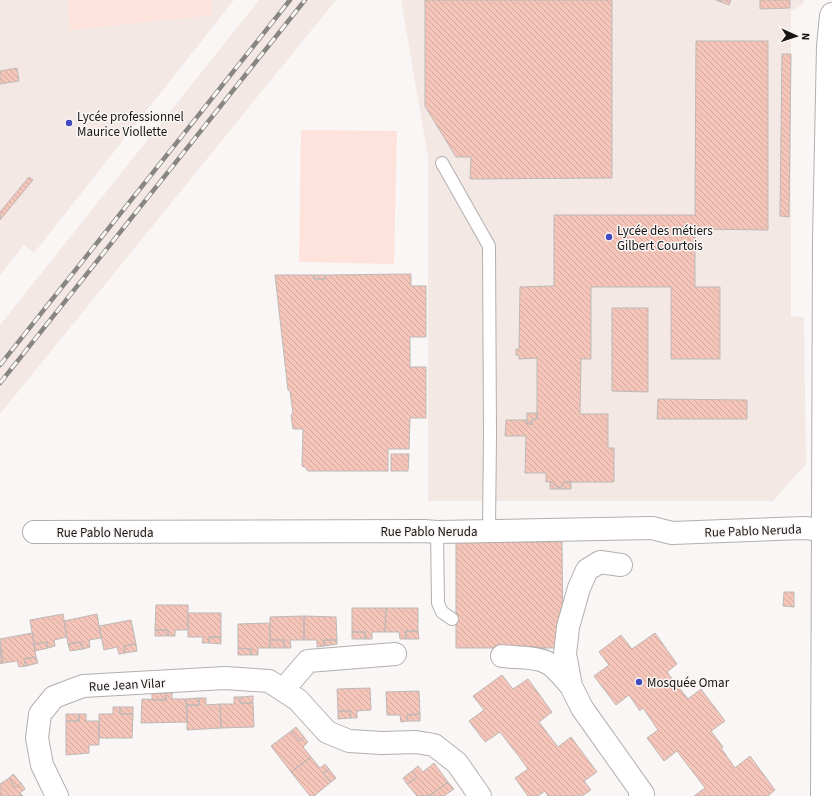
<svg xmlns="http://www.w3.org/2000/svg" width="832" height="796" font-family="'Source Sans 3',sans-serif">
  <style>
    .built { fill: #f4e8e4 }
    .pitch { fill: #fde3db }
    .building { fill: url(#building-back-hatch); stroke: #bdb9b8 }
    .lines { fill: none; stroke-linecap: round; stroke-linejoin: round }
    .lane-casing { stroke: #b3afae; stroke-width: 14 }
    .street-casing { stroke: #b3afae; stroke-width: 24 }
    .lane { stroke: #fff; stroke-width: 12 }
    .street { stroke: #fff; stroke-width: 22 }
    .rail-casing { stroke: #888685; stroke-width: 4.5 }
    .rail { stroke: #faf6f5; stroke-width: 3; stroke-dasharray: 9; stroke-linecap: butt }
    .poi-dot { fill: #414cc0; stroke: #faf6f5; stroke-width: 1.5 }
    .labels { text-anchor: middle; stroke-width: 3; stroke-linejoin: round; paint-order: stroke }
    .poi-label { font-size: 13px; fill: #171615; stroke: #faf6f5; text-anchor: start }
    .street-label { font-size: 13px; fill: #171615; stroke: #faf6f5 }
  </style>
  <defs>
    <pattern id="building-back-hatch" width="6" height="6" patternUnits="userSpaceOnUse"><rect width="6" height="6" fill="#f5c5b9"/><path d="M-1 5l2 2M0 0l6 6M5-1l2 2" fill="none" stroke="#d1a89e"/></pattern>
  </defs>
  <rect width="100%" height="100%" fill="#faf6f5"/>
  <path class="built" d="M0,0H234L34,253L24,245L0,275Z
    M259,0H336L0,414V325Z
    M401,0H804V3L791,12V316L804,317L806,464L773,501H428V157Z"/>
  <path class="pitch" d="M68,0H211L213,15L70,30Z
    M301,130L397,131L394,264L299,262Z"/>
  <path class="building" d="M425,0H612V178L470,179L471,157H456L425,106Z
    M716,0H731L729,5Z
    M760,0H790V8L760,9Z
    M696,41H768V230L695,229V287H720V359H671V287H591V359H581L580,414H608V448H614V482H564L560,489L551,482H546V473H525L526,436H505L506,420H526L527,424H532V419H537V358L519,359V355H516V349H519L520,287L554,286V215H695Z
    M782,54H791L789,217L780,216Z
    M17,68L19,81L0,84V71Z
    M29,177L33,180L0,220V212Z
    M411,274V286H426V337H410V367H426V418H410L409,449H388V471H308L305,467L302,466L303,429H293L291,415L293,413L290,391L288,390L275,275H314V279H325V275Z
    M314,275H325V279H314Z
    M612,308H648V392L612,391Z
    M658,399L747,400V419H657Z
    M527,413H537V419H532V424H527Z
    M391,454H409L408,471H391Z
    M550,482H551L560,489H550Z
    M564,482H571V489H560Z
    M456,542H562L563,648H456Z
    M784,592H794V607L783,606Z
    M156,605H188V630H175V636H168V630H155Z
    M352,608H386L385,632H372V639H365V632H352Z
    M386,608H418V631H406V639H400L399,632H385Z
    M188,613H221V637H209V643H202L203,637H188Z
    M63,614L67,637L54,640L55,646L48,648L47,642L34,644L30,620Z
    M97,614L101,638L89,640L90,647L83,649L81,642L68,644L64,621Z
    M304,616L336,617L337,640H324V646L317,647V640H304Z
    M304,616V640H290L291,648H284V640H270V617Z
    M131,620L136,644L124,646L125,653L119,654L117,647L104,650L99,626Z
    M270,623V648H258V655H251V649L238,648V624Z
    M155,630H168V636H155Z
    M406,631H418L419,639H406Z
    M352,632H365V639H352Z
    M32,633L36,657L24,659L26,666L19,667L17,661L3,663L0,639Z
    M655,633L677,664L667,672L688,699L701,689L725,721L711,731L723,747L721,748L735,768L750,756L775,790L768,796H694L705,788L677,751L664,761L647,738L658,730L643,708L640,711L629,695L616,705L594,676L609,665L599,652L621,635L632,649Z
    M209,637H221V644L209,643Z
    M270,640H284V648H270Z
    M324,640H337V644L324,646Z
    M47,642L48,648L35,651L34,644Z
    M81,642L83,649L70,651L68,644Z
    M136,644L137,651L125,653L124,646Z
    M0,646L3,663L0,664Z
    M238,648L251,649V655H238Z
    M36,657L38,663L26,666L24,659Z
    M502,675L513,689L528,679L552,712L539,722L558,747L571,737L597,772L584,781L591,790L582,796H548L545,791L538,796H528L515,778L528,769L517,754L500,732L485,742L469,721L484,710L473,696Z
    M370,688L371,710L357,711V718H351L350,711H338L337,689Z
    M419,691L420,714L407,715L408,721L401,722L400,715H387L386,692Z
    M172,692V699H186L187,722L141,723L142,699L166,700V693Z
    M152,693H166V700H152Z
    M253,696V703H240V697Z
    M234,697H240V703H253L254,727L221,728L220,704H234Z
    M199,698V705H187L186,699Z
    M199,698H206V705L220,704L221,728L187,730V705H199Z
    M113,707H120V714H133L132,738H99V714H113Z
    M120,707H133V714H120Z
    M338,711H350L351,718L338,719Z
    M66,714H79V721H66Z
    M79,714H86V721H99V745H89V753L66,755V721H79Z
    M420,714V721H408L407,715Z
    M296,727L304,737L299,741L291,731Z
    M291,731L299,741L304,737L308,742L303,747L311,757L291,772L271,746Z
    M311,757L320,768L325,764L329,769L323,773L331,782L314,796H310L291,772Z
    M434,763L448,782L429,796H417L407,784L417,777L412,771L418,766L423,772Z
    M329,769L336,778L331,782L323,773Z
    M412,771L417,777L407,784L403,778Z
    M13,774L21,783L16,788L9,778Z
    M9,778L16,788L21,783L25,789L20,793L23,796H0V784Z
    M448,782L454,789L444,796H429Z"/>
  <g class="lines">
    <g class="lane-casing">
      <path id="lane" d="M442,163L489,246L490,435L489,531
        M437,532L438,603L442,612L452,619"/>
    </g>
    <g class="street-casing">
      <path id="street" d="M34,532L424,531L437,532L652,528L672,533L804,528L824,530
        M502,656C515,658 533,656 546,662C556,667 563,677 571,686L565,654L568,627L579,588L587,570L600,562L621,565
        M571,686L582,708L643,794L640,796
        M283,690L308,661L395,654
        M57,796L42,765L37,738L40,714L54,697L83,686L225,678L269,681L298,700L327,732L349,741L382,743L416,742L434,745L457,763L480,796
        M822,796L824,240L828,46L831,16L832,14"/>
    </g>
    <use href="#lane" class="lane"/>
    <use href="#street" class="street"/>
    <g class="rail-casing">
      <path id="rail" d="M0,365L290,0
        M0,383L305,0"/>
    </g>
    <use href="#rail" class="rail"/>
  </g>
  <g class="poi-dot">
    <circle cx="69" cy="123" r="4"/>
    <circle cx="609" cy="237" r="4"/>
    <circle cx="639" cy="682" r="4"/>
  </g>
  <g class="labels">
    <g class="poi-label">
      <text x="77" y="121">Lycée professionnel<tspan x="77" dy="15">Maurice Viollette</tspan></text>
      <text x="617" y="235">Lycée des métiers<tspan x="617" dy="15">Gilbert Courtois</tspan></text>
      <text x="647" y="687">Mosquée Omar</text>
    </g>
    <g class="street-label">
      <text transform="translate(753 530) rotate(-2)" y="5">Rue Pablo Neruda</text>
      <text x="429" y="536">Rue Pablo Neruda</text>
      <text x="105" y="537">Rue Pablo Neruda</text>
      <text transform="translate(127 684) rotate(-3)" y="5">Rue Jean Vilar</text>
    </g>
  </g>
  <g transform="translate(796 36) rotate(93)" stroke="#faf6f5" stroke-width="3" paint-order="stroke">
  <path d="M0-3L7 15L0 10L-7 15Z" fill="#171615"/>
  <text y="-6" font-size="11" font-weight="bold" text-anchor="middle" fill="#171615">N</text>
  </g>
</svg>
